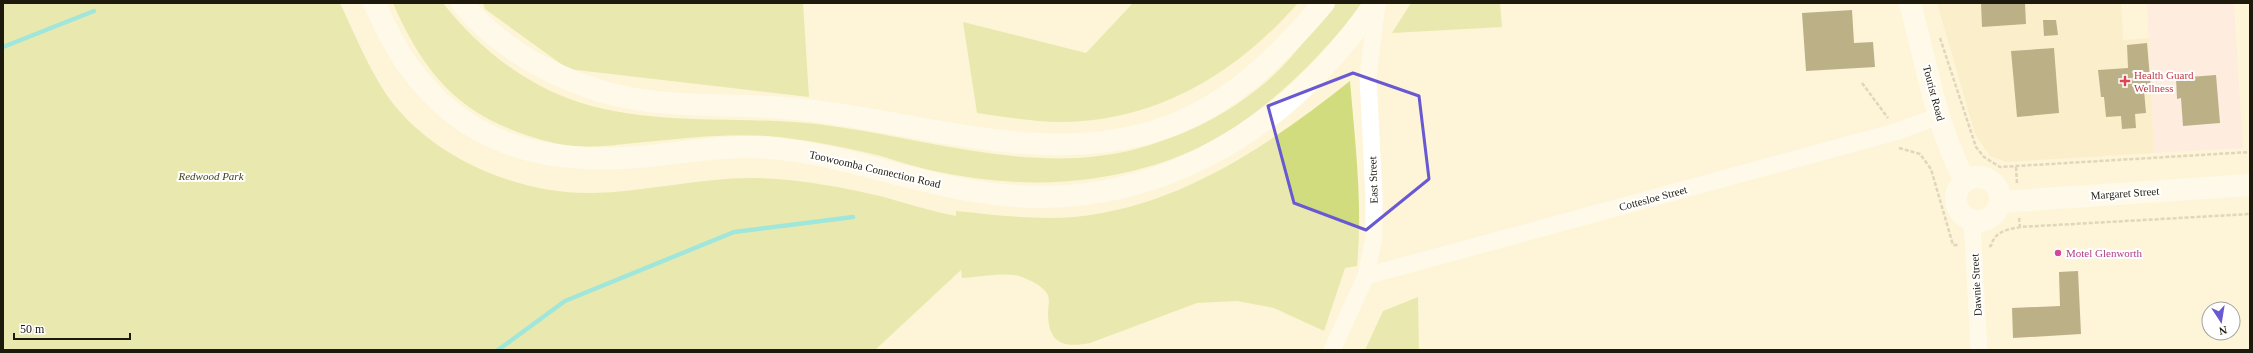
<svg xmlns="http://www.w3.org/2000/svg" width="2253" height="353" font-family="'Times New Roman',serif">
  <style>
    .built { fill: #f8e9bd }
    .education { fill: #fee3e6 }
    .green { fill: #d0dc7e }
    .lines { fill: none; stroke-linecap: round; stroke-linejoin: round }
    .stream { stroke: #32d6df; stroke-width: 4.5 }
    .building { fill: #6e5d26 }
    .path { stroke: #bab29a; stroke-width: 2.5; stroke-dasharray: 4 2; stroke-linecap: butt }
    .street { stroke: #fff; stroke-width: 17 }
    .secondary { stroke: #fff; stroke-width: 22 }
    .highway { stroke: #fff; stroke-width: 22 }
    .marked { fill: none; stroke: #6859d2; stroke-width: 3; stroke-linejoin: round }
    .health-dot { fill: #e0444e; stroke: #fff; stroke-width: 1.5 }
    .hotel-dot { fill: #d1479c; stroke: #fff; stroke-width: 1.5 }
    .labels { text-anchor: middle; stroke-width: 4; stroke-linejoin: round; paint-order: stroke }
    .health-label { font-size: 11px; fill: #be3a42; stroke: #fff; text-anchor: start }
    .street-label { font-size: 11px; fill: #1d190c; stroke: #fff }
    .park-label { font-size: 11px; font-style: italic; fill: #3d4117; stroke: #fff }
    .hotel-label { font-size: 11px; fill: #b23c85; stroke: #fff; text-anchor: start }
  </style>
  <rect width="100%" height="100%" fill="#fef4d7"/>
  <path class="built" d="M1937,3H2121L2123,40L2149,38L2154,153L2006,162L1990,156L1975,134Z"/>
  <path class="education" d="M2147,3H2234L2243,148L2154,153Z"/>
  <path class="green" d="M3,3H340C356,37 372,77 395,106C440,161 521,194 591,193C647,192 702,177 757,178C800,179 842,187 884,197C908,204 931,211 956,216V211C995,215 1034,220 1074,217C1180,207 1269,145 1350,81C1355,142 1363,204 1357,266L1345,268L1324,331L1274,308L1237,301L1197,303L1090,343C1064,348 1048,344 1048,313C1048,306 1051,298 1046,292C1041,285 1023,276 1014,275C1000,273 977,277 962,278L961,270L875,350H3Z
    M393,3H443C475,44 518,79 567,98C647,128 734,115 817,124C927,137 1041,180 1150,145C1199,130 1244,105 1281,68C1300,49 1316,24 1334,3H1364C1305,75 1240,141 1147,167C1073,188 1004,186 929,170C913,166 897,161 881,156C843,147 805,139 767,136C722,133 678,139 634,143C614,145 594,148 574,146C552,144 530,137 510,129C449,105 418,61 393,3Z
    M483,3H803L809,97L568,69L485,9Z
    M1133,3H1298C1237,73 1156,122 1061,122C1033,122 1005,117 977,113L963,22L1086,53Z
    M1411,3H1500L1502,27L1392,33Z
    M1418,297L1419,350H1365L1383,311Z"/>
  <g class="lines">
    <path class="stream" d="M3,47L94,11
      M498,350L565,301L734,232L853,217"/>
  </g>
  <path class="building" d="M1981,3H2025L2026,24L1982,27Z
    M1852,10L1854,43L1873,42L1875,67L1806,71L1802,13Z
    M2043,20H2056L2058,35L2044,36Z
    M2147,43L2151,90H2144L2146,113L2135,114L2136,128L2122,129L2121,116L2106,117L2104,97H2101L2098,70L2128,68L2127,45Z
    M2054,48L2059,113L2017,117L2011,51Z
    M2216,75L2220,123L2183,126L2181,98L2177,99L2176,78Z
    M2078,271L2081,334L2013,338L2012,308L2060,306L2059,272Z"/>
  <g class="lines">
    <path class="path" d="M1940,38L1976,147L1984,157L2000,167L2250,152
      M1862,83L1888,118
      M1899,148L1920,154L1931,169L1953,245H1959
      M2016,167L2017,183
      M2019,218L2020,227
      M1989,246H1991C1995,231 2006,230 2020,227L2250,214"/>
    <path class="street" d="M1972,221L1979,350
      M1366,276L1895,132L1939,116
      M1332,350L1366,276L1374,237V196L1368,77L1377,3"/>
    <path class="secondary" d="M1910,3C1926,62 1936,126 1965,181
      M1956 199a22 22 0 1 1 44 0a22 22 0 1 1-44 0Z
      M2000,202L2250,185"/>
    <path class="highway" d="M374,3C384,23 393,45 407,64C464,146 545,164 639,157C683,153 727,144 771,148C840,154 905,180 973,191C1141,220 1282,138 1375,3
      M462,3C494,43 543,72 591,88C656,111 729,102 797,109C913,120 1032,165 1148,133C1223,112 1275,61 1324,3"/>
  </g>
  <path d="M0 0H2253V353H0ZM1353,73L1419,96L1429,179L1366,230L1294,203L1268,106Z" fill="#fef4d7" fill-opacity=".55" fill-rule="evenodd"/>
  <path class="marked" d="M1353,73L1419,96L1429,179L1366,230L1294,203L1268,106Z"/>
  <path class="health-dot" d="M2123 75h4v4h4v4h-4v4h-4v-4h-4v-4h4z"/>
  <circle class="hotel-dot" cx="2058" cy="253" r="4"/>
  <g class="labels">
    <g class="health-label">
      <text x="2134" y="79">Health Guard<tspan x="2134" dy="13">Wellness</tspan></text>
    </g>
    <g class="street-label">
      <text transform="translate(1934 93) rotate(75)" y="4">Tourist Road</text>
      <text transform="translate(875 169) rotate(13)" y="4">Toowoomba Connection Road</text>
      <text transform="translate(1373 180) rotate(-92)" y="4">East Street</text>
      <text transform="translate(2125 193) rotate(-4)" y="4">Margaret Street</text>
      <text transform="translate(1653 198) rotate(-15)" y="4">Cottesloe Street</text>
      <text transform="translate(1976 285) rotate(-93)" y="4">Dawnie Street</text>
    </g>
    <g class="park-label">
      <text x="211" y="180">Redwood Park</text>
    </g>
    <g class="hotel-label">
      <text x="2066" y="257">Motel Glenworth</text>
    </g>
  </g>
  <rect width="2253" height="353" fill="none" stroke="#1d190c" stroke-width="8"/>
  <g transform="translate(2221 321) rotate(168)"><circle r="19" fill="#ffffff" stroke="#a5a39e"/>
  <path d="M0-3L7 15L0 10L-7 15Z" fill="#6859d2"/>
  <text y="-6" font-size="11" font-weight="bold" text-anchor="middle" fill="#1d190c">N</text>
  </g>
  <path d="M14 333v6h116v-6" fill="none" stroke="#1d190c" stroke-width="2"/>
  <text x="20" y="333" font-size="12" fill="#1d190c" stroke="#ffffff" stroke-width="3" paint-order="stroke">50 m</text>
</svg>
